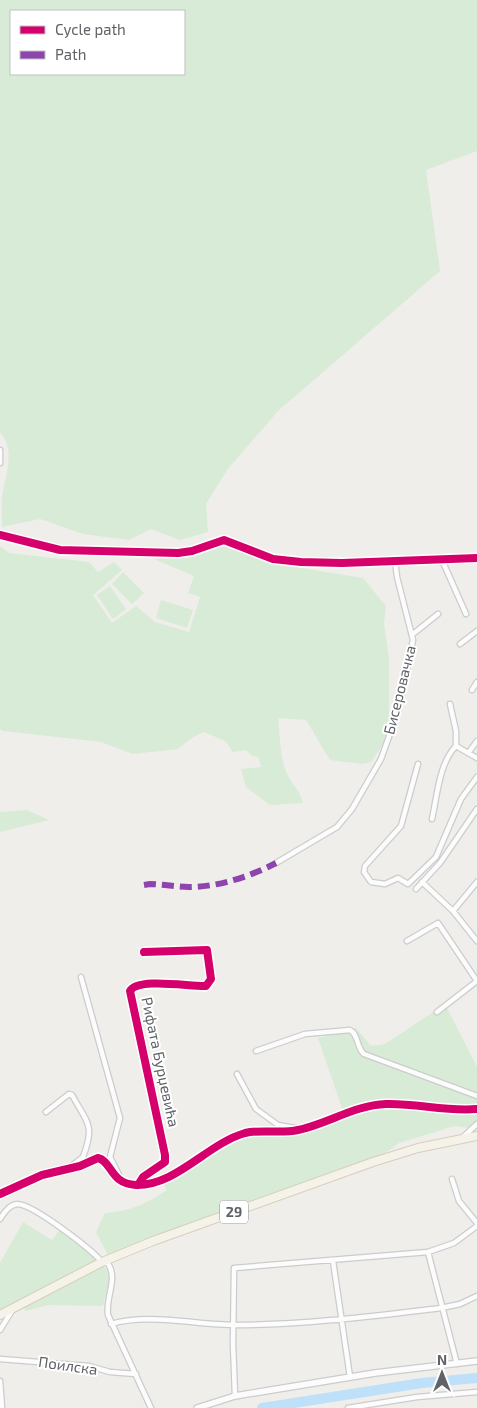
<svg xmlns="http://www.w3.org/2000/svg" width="477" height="1408" font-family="'Exo 2',sans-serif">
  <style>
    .green { fill: #d8ebd6; fill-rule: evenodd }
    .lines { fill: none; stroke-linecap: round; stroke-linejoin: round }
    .river { stroke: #bfe0f9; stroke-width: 10 }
    .minor-casing { stroke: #cbcccc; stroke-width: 7 }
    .tertiary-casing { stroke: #cbcccc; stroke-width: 8 }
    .primary-casing { stroke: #d7ceb8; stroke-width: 10 }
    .minor { stroke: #fdfcfc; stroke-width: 4.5 }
    .tertiary { stroke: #fdfcfc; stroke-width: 5.5 }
    .primary { stroke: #f4f2e9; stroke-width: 8 }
    .quiet { stroke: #8e44ad; stroke-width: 6; stroke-dasharray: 12 6; stroke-linecap: butt }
    .cycleway-casing { stroke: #fff; stroke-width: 11 }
    .cycleway { stroke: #d6006c; stroke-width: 8 }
    .labels { text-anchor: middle; stroke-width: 4; stroke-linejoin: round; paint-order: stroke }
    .shield { fill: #fff; stroke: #8f9295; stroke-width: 1 }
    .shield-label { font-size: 14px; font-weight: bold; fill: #5f6368 }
    .street-label { font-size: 15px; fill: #5f6368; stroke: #fff }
  </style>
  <rect width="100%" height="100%" fill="#efeeea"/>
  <path class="green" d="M0,0H477V151L426,170L440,271L278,411L227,470L206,504L208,532L180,540L151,529L129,540L83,534L40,519L2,527C2,518 1,508 2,499C4,477 17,452 0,432ZM11,11H184V74H11Z
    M0,546L9,553L89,562L98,572L114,562L122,570L93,595L112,623L136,606L155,622L189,632L200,597L188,593L194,576L154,559L194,557L219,547H229L265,562L363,578L386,606L384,624L389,658V735L371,762L362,764L330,760L306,720L278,718C280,734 280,753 285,769C289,782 300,789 303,803L270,805L246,787L241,769L261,767L258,757L252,756L246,750L233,752L225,741L204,732L193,737L178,749L133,754L101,742L3,731L0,729Z
    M123,572L144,593L132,604L112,584Z
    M110,586L126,609L113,619L97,595Z
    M161,600L193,610L187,628L156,618Z
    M27,810L49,820L0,832V812Z
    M445,1004L477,1067V1124L470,1128L455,1126L399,1143L373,1162L110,1259L96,1232L105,1213C132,1211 144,1204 166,1191L164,1180L201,1156L245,1134L293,1131L344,1114L318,1038L356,1028L371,1046L385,1044Z
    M23,1222L52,1240L62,1227C78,1241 111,1260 109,1283C108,1291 104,1298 103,1306L48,1305L26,1311L21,1304L0,1315V1263Z"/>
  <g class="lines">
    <path class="river" d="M262,1408L422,1383L477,1378"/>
    <g class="minor-casing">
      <path id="minor" d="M0,450V463
        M0,535L60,550L178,553L192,551L224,540L273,559L301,562L342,563L477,558
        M442,560L466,614
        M413,634L438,614
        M460,644L477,631
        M472,690L477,682
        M456,746L477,758
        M469,752L477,741
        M418,764L401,826L365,866L364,872L371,882L385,884L398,878L408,884L436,857L461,799L477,777
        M432,819C437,797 439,763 456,746V731L450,704
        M276,863L337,827L352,809L381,759L398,711L413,640L397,577L395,561
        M422,882L453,911L477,941
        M416,889L440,863L477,809
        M453,911L477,882
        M407,941L438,923L477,981
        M81,977L120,1118L110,1157L122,1181
        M437,1012L477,981
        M256,1051L305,1034L350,1030C359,1035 356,1047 364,1054L477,1096
        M237,1074L256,1109L278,1125L300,1129
        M46,1112L69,1094L72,1095C88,1124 95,1125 83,1157L69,1168
        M462,1138L477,1124
        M452,1179L459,1201L477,1223
        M138,1185L143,1177L165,1162V1155L130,991C138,977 191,987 206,986L211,979L207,950L144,952
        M0,1194L42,1175L80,1166L98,1158C112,1161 110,1184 136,1185C176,1186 207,1144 245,1133C262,1129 280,1134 298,1130C327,1124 355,1105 386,1104C416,1103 447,1112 477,1109
        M0,1219C4,1213 9,1205 17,1204C33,1204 91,1249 102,1262
        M428,1252L457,1364
        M106,1261C120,1277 105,1296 108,1315L151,1408
        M333,1261L350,1377
        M111,1324C148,1313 197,1325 236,1325C304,1325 373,1316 441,1308L460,1304L477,1296
        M0,1330L13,1309
        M0,1359L89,1366L110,1372L136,1374
        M0,1381L2,1408
        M235,1396L233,1344L234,1268L428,1252L454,1243L477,1226
        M348,1408L417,1397L477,1392"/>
    </g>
    <g class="tertiary-casing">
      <path id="tertiary" d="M197,1408L235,1396L375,1373L477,1361"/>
    </g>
    <g class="primary-casing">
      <path id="primary" d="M0,1315L102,1262L153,1241L373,1162L418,1148L477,1136"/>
    </g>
    <use href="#minor" class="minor"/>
    <use href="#tertiary" class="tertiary"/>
    <use href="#primary" class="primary"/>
    <path class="quiet" d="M144,885L150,884C163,884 176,887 189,887C219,887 251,876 276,863"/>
    <g class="cycleway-casing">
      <path id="cycleway" d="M0,535L60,550L178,553L192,551L224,540L273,559L301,562L342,563L477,558
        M138,1185L143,1177L165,1162V1155L130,991C138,977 191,987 206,986L211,979L207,950L144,952
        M0,1194L42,1175L80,1166L98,1158C112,1161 110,1184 136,1185C176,1186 207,1144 245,1133C262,1129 280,1134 298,1130C327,1124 355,1105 386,1104C416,1103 447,1112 477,1109"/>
    </g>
    <use href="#cycleway" class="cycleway"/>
  </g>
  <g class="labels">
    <rect class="shield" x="220" y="1200.5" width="28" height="23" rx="4"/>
    <g class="shield-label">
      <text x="234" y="1217">29</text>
    </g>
    <g class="street-label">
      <text transform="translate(400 690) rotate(-76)" y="5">Бисеровачка</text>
      <text transform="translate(160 1062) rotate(78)" y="5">Рифата Бурџевића</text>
      <text transform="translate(68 1366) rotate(8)" y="5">Поилска</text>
    </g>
  </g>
  <rect x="10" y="10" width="175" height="65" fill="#ffffff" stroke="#bfc1c3"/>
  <rect x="20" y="26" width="25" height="8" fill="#d6006c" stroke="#bfc1c3"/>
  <text x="55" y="35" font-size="15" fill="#5f6368">Cycle path</text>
  <rect x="20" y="51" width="25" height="8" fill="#8e44ad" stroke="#bfc1c3"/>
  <text x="55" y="60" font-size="15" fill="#5f6368">Path</text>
  <g transform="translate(442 1373)" stroke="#ffffff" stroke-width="4" paint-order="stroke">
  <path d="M0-4L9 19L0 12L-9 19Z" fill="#5f6368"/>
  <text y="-8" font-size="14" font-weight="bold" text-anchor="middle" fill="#5f6368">N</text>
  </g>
</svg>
